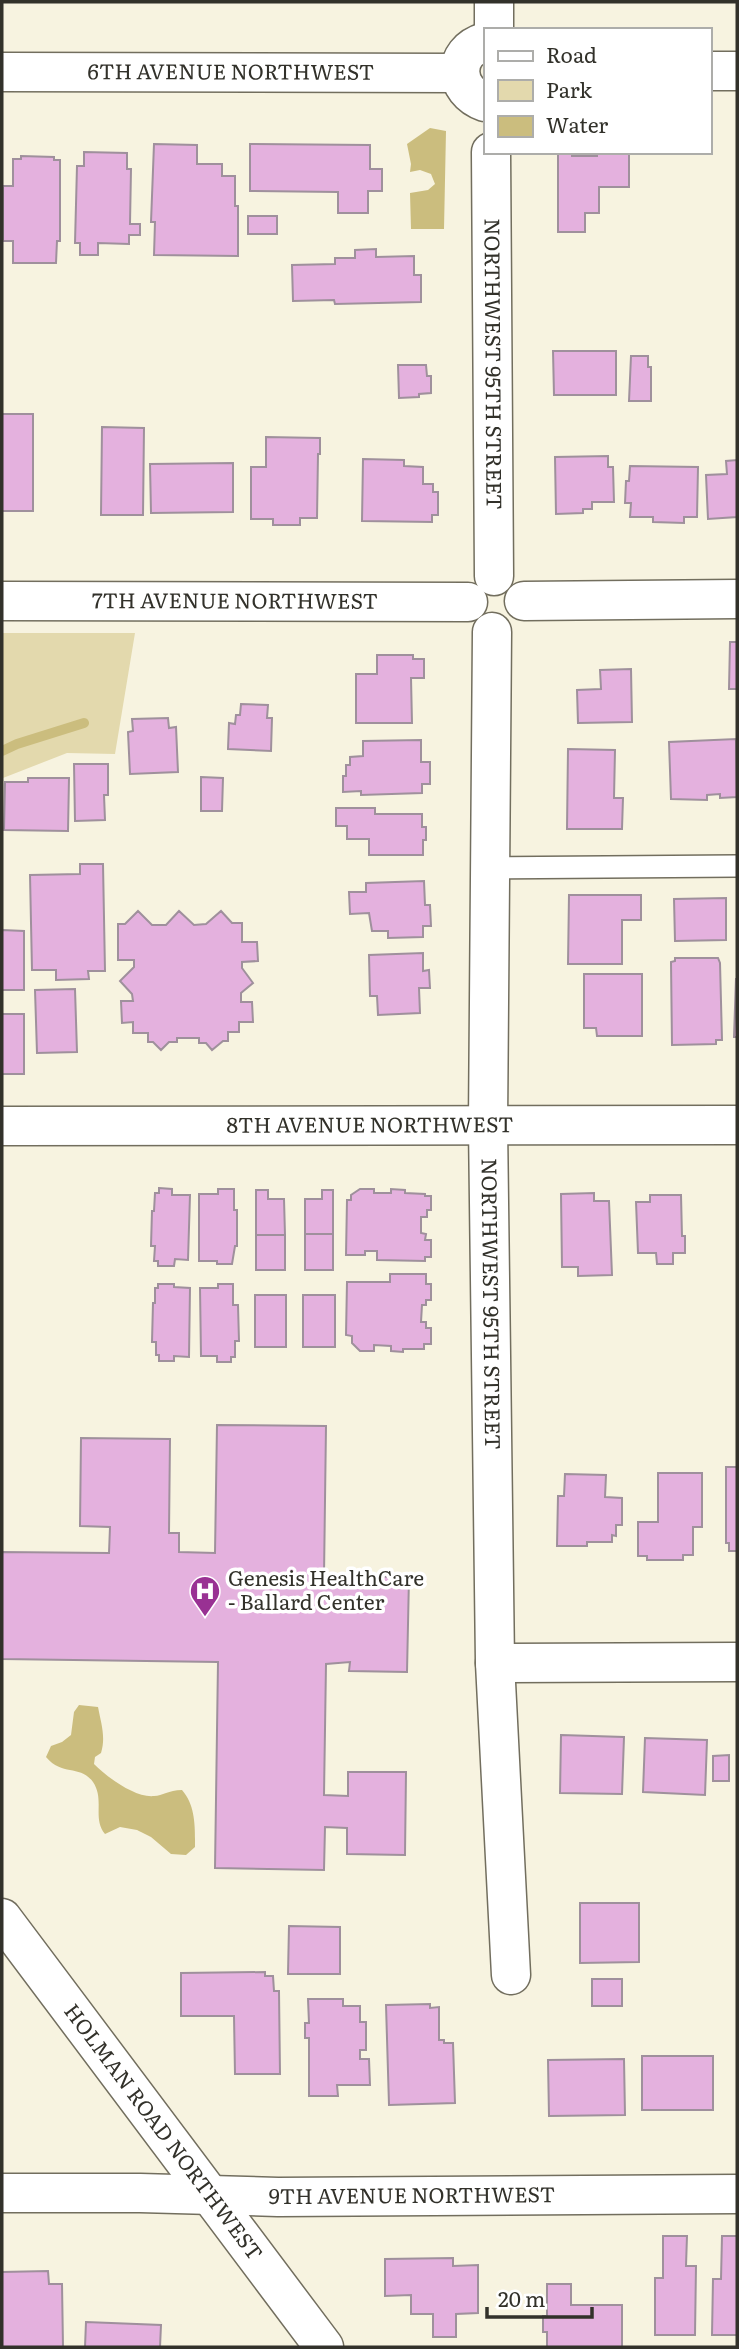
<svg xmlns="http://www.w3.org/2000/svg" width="739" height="2349" font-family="Literata,serif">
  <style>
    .green { fill: #e3d9ad }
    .water { fill: #cbbd7e }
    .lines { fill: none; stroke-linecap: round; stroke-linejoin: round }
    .stream { stroke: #cbbd7e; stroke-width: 10 }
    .building { fill: #e4b1de; stroke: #9f909c; stroke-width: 2 }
    .lane-casing { stroke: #726e5e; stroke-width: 24 }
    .street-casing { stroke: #726e5e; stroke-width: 41 }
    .secondary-casing { stroke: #726e5e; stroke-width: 41 }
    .primary-casing { stroke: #726e5e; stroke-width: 41 }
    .lane { stroke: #fff; stroke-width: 21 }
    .street { stroke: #fff; stroke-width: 38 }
    .secondary { stroke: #fff; stroke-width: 38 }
    .primary { stroke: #fff; stroke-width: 38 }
    .labels { text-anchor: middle; stroke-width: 7; stroke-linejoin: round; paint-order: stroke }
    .street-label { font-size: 21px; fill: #32312a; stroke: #fff }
    .poi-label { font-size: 21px; fill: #32312a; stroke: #fff; text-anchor: start }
  </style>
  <rect width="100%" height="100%" fill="#f7f3e0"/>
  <path class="green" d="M2,633H135L115,754L67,753L3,778L2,787Z"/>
  <path class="water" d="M430,128L446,131L444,229H411L410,193L428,190L435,184L431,174L420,170L410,172L411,164L407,144Z
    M79,1705L98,1707C101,1723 106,1737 101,1753L95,1757L94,1764C107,1777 135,1798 154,1796C163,1796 168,1790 182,1790C196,1806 195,1828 195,1847L186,1855L171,1854L151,1837L137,1830L120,1827L105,1834C92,1818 105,1800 93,1782C80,1764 63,1777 46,1757L51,1746L62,1742L71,1735L74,1712Z"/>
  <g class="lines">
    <path class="stream" d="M2,751L17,744L84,723"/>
  </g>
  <path class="building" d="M154,144L197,145V164H222V176H235V206H238V256L154,255L155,222H151Z
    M250,144L370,145V169H382V191H368V213H338V192L250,191Z
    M84,152L127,153V169H131L130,224H140V235H129V244L98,243V255H80V243H75L77,166H84Z
    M558,152H572V156H597V152H629V187H599V213H585V232H558Z
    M21,156L54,157V160H60V241H57L56,263H13V241H3V186H13V159H21Z
    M248,216H277V234H248Z
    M376,249V257L414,256V275H421V302L335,304L334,300L293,301L292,265L335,264V258H355V250Z
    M553,351H616V395H554Z
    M631,356H648V367H651V401H629Z
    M398,365H426L427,376H431V393L419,394V397L399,398Z
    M2,414H33V511H2Z
    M102,427L144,428L143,515H101Z
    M266,437L320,438V454H318L317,518H300V525H273V519H251V467H266Z
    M608,456V467H613L614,502H592V509H583V513L556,514L555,457Z
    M363,459L404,460V466L423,467V484H433V492H438V515H432V522L362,521Z
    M737,460V517L708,519L706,475L727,474L726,461Z
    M233,463V512L151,513L150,464Z
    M630,466L698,467L697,517H684V523L653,522V517H630L631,503H625L626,481H629Z
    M730,642H737V689H729Z
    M377,655H413V659H424V678H411L412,723H356V674H377Z
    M631,669L632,722L578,723L577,690L601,689L600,670Z
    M241,704L268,705L267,718H272L271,751L228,749L229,723L235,724L236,715H240Z
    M168,718L169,728L176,727L178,772L130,774L128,732L133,731L132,719Z
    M736,739L737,797L720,798V794L707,795V800L671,799L669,742Z
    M421,740V762H430V784H422V793L361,795V791L343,792V776H346V765H350V757L363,756V741Z
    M568,749L615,750L614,798H623L622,829H567Z
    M74,764H108V795H104L105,820L75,821Z
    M201,777L223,778L222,811H201Z
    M28,778H69L68,831L4,830L5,782H28Z
    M336,808H375V814H422V827H426V840H423V855H369V839H347V826H336Z
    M80,864H103L105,971H88L89,979L56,980V970H32L30,875L80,874Z
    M424,881L425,905H430L431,926H423V937L388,938V931H372L369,913L350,914L349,892H366V883Z
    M569,895H641V920H622V964H568Z
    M726,898V940L675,941L674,899Z
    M138,911L152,925H166L179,911L194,925L206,924L221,911L232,923H242V942H257L258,961L242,962V968L253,983L241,993V1002H252L253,1022H239V1032H228V1041H223L212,1050L206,1043H199V1038H177V1042H169L161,1050L153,1042H148V1033H133V1022L122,1023L121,1001H133L132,994L120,981L134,967V960H118V924H125Z
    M2,930L24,931V990H2Z
    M423,953V971L429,970L430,988H419L420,1013L378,1015L377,996H370L369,955Z
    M675,958H718L720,963L722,1040H716V1044L672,1045L671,962L675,961Z
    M584,974H642V1036H597L596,1028H584Z
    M736,978L737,1037H734Z
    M75,989L77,1052L37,1053L35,990Z
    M2,1014H24V1074H2Z
    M159,1188L172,1189V1195H190L188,1260L175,1259L174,1266H158V1261H154L155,1246H151L152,1211H154L155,1193H159Z
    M218,1189H234V1210H237V1246H235L232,1264H217V1261H199V1194H218Z
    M360,1189H374V1193H391V1189L405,1190V1193L425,1194V1196H431V1210H427V1217H421V1233L426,1234L425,1240H431V1257H425V1261L377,1260V1251H365V1255H346L347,1200H351V1195Z
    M256,1190H268V1199H284L285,1235H256Z
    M322,1190H333V1234H305V1199H322Z
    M594,1193V1201H609L612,1275L578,1276V1267H562L561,1194Z
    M650,1195H681L682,1236H685V1253H673V1264H657L656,1253H638L636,1202H650Z
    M305,1234H333V1270H305Z
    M256,1235H285V1270H256Z
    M390,1274H426V1284H431V1300H426V1305H422L421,1322H426V1328H431V1344H424V1349H403V1352L391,1351V1346L374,1345V1351H360L352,1343V1336L346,1335L347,1282H390Z
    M158,1284H174V1287L190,1288L189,1357L174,1356V1361H159V1355H156V1342H152L153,1303H155V1288H158Z
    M218,1284H233V1305H238L239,1341H235V1357H231V1362H217V1356H201L200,1288H218Z
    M255,1295H286V1347H255Z
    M303,1295H335V1347H303Z
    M217,1425L326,1426L324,1576L409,1577L407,1672L349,1671L350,1662L326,1664L324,1795L348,1796V1772H406L405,1855L347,1854V1828L325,1827L324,1870L215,1868L218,1662L2,1659V1552L109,1553L110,1527L80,1526L81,1438L170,1439L169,1533H179V1552L215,1553Z
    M726,1467H737V1551H729V1543H726Z
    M658,1473H702V1527H693V1555H683V1560H647V1556H638V1522H658Z
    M565,1474L606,1475L605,1497L622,1498V1525H616V1536L612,1535V1542H587V1546H557L558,1496H564Z
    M561,1735L624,1737L622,1794L560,1793Z
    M645,1738L707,1740L705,1795L643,1792Z
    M729,1755V1781H713V1756Z
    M580,1903H639V1962L580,1963Z
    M289,1926L340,1927V1974H288Z
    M265,1972V1976H273L274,1991H279L280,2074H235L234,2016H181V1973Z
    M592,1979H622V2006H592Z
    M308,1999H343V2006H360V2022H366V2050H360V2059H369L370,2085H337L338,2096H309V2038H305V2023H309Z
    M430,2004V2008L439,2007V2040H444V2043H453L455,2103L389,2105L386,2005Z
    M642,2056H713V2110H642Z
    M624,2059L625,2115L549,2116L548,2060Z
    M663,2236H687L686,2266H696L695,2335H655V2278H663Z
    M722,2236H737V2335H712L713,2279H721Z
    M453,2258V2266L478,2265V2313L456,2314V2337H433V2314H411V2295L385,2296V2259Z
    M48,2271L49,2284H62L63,2347H2V2272Z
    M547,2284H571V2305H622V2347H547V2332H543V2316H547Z
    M86,2322L161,2325L160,2347H85Z"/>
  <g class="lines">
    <g class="lane-casing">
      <path id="lane" d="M489,868L737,866"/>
    </g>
    <g class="street-casing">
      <g id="street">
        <path d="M494,2V30"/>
        <path d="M485,42C451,52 453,91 485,102"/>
        <path d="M709,71H737"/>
        <path id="s1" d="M2,72L460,73"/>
        <path id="s2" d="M491,152L494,576"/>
        <path id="s3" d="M2,601L468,602"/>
        <path d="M524,601L737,599"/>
        <path id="s4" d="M492,632L488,1125L495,1663L511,1975"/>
        <path d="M495,1663L737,1662"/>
        <path id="s5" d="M2,2193H140L278,2197L737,2194"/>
      </g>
    </g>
    <g class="secondary-casing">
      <g id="secondary">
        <path id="s6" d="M2,1126L737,1125"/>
      </g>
    </g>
    <g class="primary-casing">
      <g id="primary">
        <path id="s7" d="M2,1918L324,2347"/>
      </g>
    </g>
    <use href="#lane" class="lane"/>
    <use href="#street" class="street"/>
    <use href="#secondary" class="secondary"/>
    <use href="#primary" class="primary"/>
  </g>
  <defs>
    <g id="hospital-pin" transform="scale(1.575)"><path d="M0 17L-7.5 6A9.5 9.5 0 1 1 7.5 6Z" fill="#993193" stroke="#fff"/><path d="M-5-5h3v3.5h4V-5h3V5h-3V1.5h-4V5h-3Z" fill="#fff"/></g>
  </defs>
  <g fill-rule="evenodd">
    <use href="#hospital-pin" x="205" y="1591"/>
  </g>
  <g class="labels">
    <g class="street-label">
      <text dy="7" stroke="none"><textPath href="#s1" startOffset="229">6TH AVENUE NORTHWEST</textPath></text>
      <text dy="7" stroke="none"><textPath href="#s2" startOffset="212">NORTHWEST 95TH STREET</textPath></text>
      <text dy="7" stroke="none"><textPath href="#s3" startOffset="233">7TH AVENUE NORTHWEST</textPath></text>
      <text dy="7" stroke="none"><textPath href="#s6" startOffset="368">8TH AVENUE NORTHWEST</textPath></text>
      <text dy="7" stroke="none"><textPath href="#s4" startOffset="672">NORTHWEST 95TH STREET</textPath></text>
      <text dy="7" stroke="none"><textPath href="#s7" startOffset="268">HOLMAN ROAD NORTHWEST</textPath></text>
      <text dy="7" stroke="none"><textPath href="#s5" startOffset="410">9TH AVENUE NORTHWEST</textPath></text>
    </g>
    <g class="poi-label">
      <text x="228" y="1586">Genesis HealthCare<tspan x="228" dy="24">- Ballard Center</tspan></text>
    </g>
  </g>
  <rect width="739" height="2349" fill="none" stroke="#32312a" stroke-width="7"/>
  <rect x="484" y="28" width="228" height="126" fill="#ffffff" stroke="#adadaa" stroke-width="2"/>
  <rect x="498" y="51" width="35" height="10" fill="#ffffff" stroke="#adadaa" stroke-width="2"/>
  <text x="546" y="63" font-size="21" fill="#32312a">Road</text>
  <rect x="498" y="80" width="35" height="21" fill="#e3d9ad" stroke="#adadaa" stroke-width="2"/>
  <text x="546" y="98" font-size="21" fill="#32312a">Park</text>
  <rect x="498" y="116" width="35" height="21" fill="#cbbd7e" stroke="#adadaa" stroke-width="2"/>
  <text x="546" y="133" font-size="21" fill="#32312a">Water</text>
  <path d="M487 2307v10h105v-10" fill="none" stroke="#32312a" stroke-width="3.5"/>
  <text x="498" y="2307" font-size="21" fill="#32312a" stroke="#ffffff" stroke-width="5" paint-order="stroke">20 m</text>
</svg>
